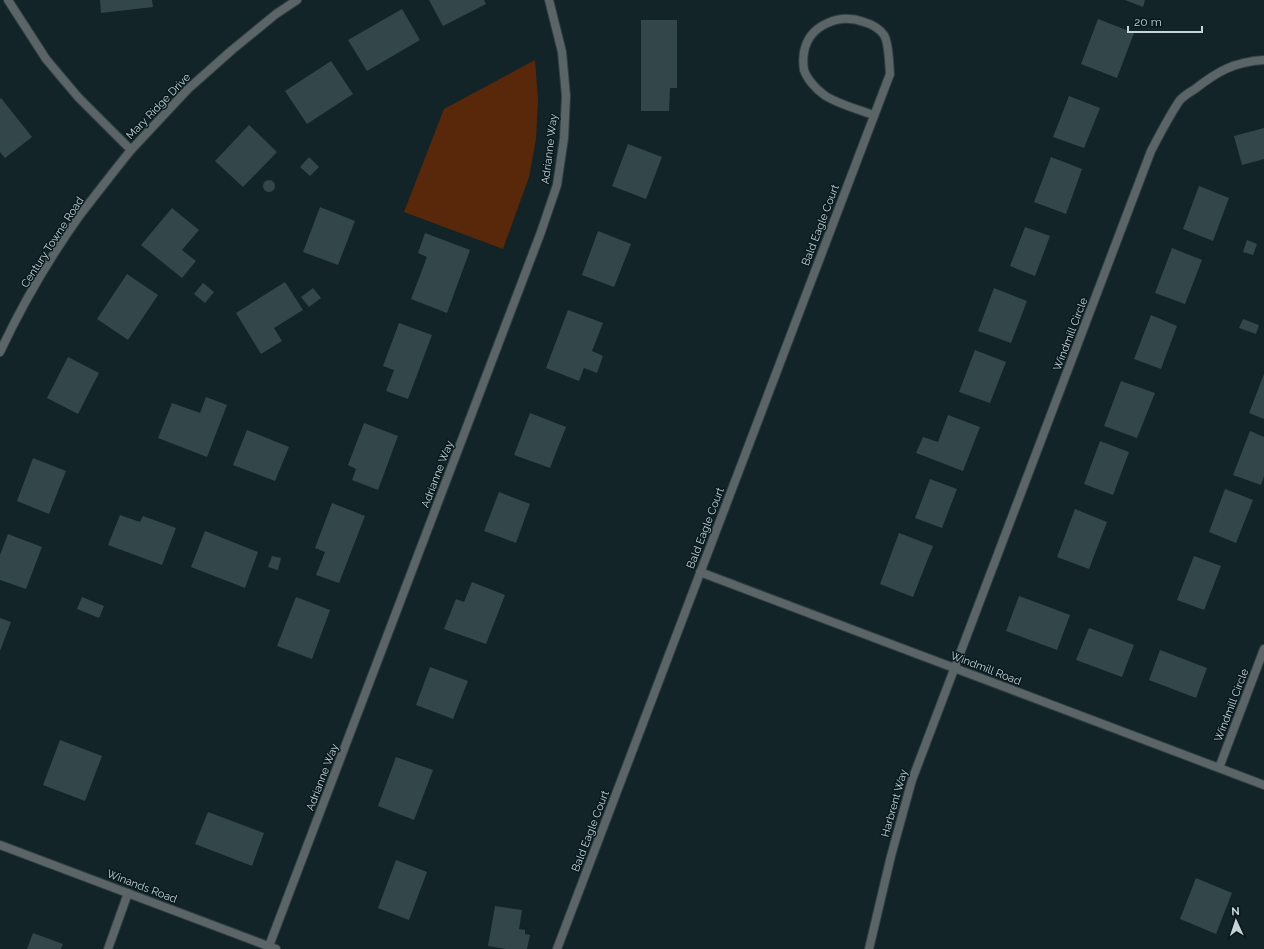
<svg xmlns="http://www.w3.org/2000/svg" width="1264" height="949" font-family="Raleway,sans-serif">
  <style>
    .green { fill: #59280b }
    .building { fill: #33464a }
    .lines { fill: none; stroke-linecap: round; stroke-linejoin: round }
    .service-casing { stroke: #2f4043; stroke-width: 10 }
    .minor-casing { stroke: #2f4043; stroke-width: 10 }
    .tertiary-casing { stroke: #2f4043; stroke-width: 10 }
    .service { stroke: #5b6466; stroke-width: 8 }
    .minor { stroke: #5b6466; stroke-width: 8 }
    .tertiary { stroke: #5b6466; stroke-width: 8 }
    .labels { text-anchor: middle; stroke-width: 3; stroke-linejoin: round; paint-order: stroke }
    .street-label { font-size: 11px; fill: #c8d3d6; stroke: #081a1e }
  </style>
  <rect width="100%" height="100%" fill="#122427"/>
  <path class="green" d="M535,60L538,100L536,139L529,177L503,249L404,212L444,109Z"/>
  <path class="building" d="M100,0H152L153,7L101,13Z
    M429,0H484L486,4L443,26Z
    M1125,0H1145L1143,7Z
    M402,9L420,40L367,71L348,40Z
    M1098,19L1134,33L1117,78L1081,64Z
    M641,20H677V88H670L669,111H641Z
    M331,61L353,94L307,124L285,91Z
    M1069,96L1100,108L1084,148L1053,137Z
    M1,98L32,137L5,158L0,152V99Z
    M249,125L277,152L243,187L215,161Z
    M1264,128V159L1242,165L1234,136Z
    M628,144L662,157L646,199L612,186Z
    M309,157L319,167L310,176L300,167Z
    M1051,157L1082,169L1066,214L1034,202Z
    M263 186a6 6 0 1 1 12 0a6 6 0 1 1-12 0Z
    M1199,186L1229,198L1213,241L1183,229Z
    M320,207L355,221L338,265L303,252Z
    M172,208L199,230L182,250L196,261L182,278L141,245Z
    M1025,227L1050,236L1035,276L1010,266Z
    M598,231L631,244L614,287L582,275Z
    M425,233L470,250L447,313L411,299L427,257L418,253Z
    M1247,240L1257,244L1253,255L1243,252Z
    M1172,248L1202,260L1185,304L1155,293Z
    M127,274L158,295L128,340L97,319Z
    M285,282L303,310L274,328L282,341L261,354L236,313Z
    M203,283L214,292L205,303L194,294Z
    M313,288L321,298L309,307L301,297Z
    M994,288L1027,301L1011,343L978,331Z
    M568,310L603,323L592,351L603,356L597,373L584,368L579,381L546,368Z
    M1151,315L1177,326L1161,369L1134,359Z
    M1243,319L1259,325L1256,334L1239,328Z
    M399,323L432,335L408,399L386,391L394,370L383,366Z
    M975,350L1006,362L990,403L959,392Z
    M68,357L99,373L78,414L47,398Z
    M1264,374V419L1249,413Z
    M1121,381L1155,393L1137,438L1104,426Z
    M206,397L227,405L207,457L158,438L172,403L200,413Z
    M530,413L566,427L550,468L514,455Z
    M948,415L980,427L963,471L916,453L923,437L938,442Z
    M364,423L398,436L378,490L352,480L356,469L348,465Z
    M247,430L289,447L275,481L233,465Z
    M1250,431L1264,437V476L1261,485L1233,475Z
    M1100,441L1129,452L1113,495L1084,484Z
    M33,458L66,471L49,514L17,501Z
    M930,479L957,489L942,528L915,518Z
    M1225,489L1253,500L1236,543L1209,532Z
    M499,492L530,504L516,543L484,531Z
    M332,503L365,516L339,583L316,575L325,552L315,548Z
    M1075,509L1107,522L1089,569L1057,557Z
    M120,515L140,522L143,516L176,528L162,565L108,545Z
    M205,531L258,552L245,588L191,567Z
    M899,533L933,546L913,597L880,584Z
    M8,534L42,547L26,589L0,580V555Z
    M272,556L281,558L278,570L268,567Z
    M1194,556L1221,566L1204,610L1177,600Z
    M472,582L505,595L486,644L444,629L456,599L464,602Z
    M1019,596L1070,615L1057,650L1006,631Z
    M82,597L104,606L99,618L77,609Z
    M296,597L330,610L312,659L277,646Z
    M0,618L11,622L0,651Z
    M1089,628L1134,645L1122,677L1076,660Z
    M1160,650L1207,668L1196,698L1149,680Z
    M430,667L468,681L453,719L416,705Z
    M60,740L102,756L85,801L43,785Z
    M396,757L433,770L414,820L378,806Z
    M208,812L264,833L252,866L195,844Z
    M396,860L427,872L409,920L378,908Z
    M1196,878L1232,893L1216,934L1180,919Z
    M495,906L522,910L519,929L525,930V934L530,935L527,949H506L488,946Z
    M33,933L63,944L61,949H27Z"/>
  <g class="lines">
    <g class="service-casing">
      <path id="service" d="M108,949L128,893"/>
    </g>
    <g class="minor-casing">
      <path id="minor" d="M8,0L46,59L78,97L131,150L188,89L232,50L276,14L297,0
        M0,352C22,305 50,257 80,215C97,193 114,171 131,150
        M700,572L1264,785
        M1219,768L1264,649
        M269,946L541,232L557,185L564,138L566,96L562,52L549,0
        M557,949L890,74C889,63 889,43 884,35C879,28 871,24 864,22C839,13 809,25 804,52C803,58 803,64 804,70C807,79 816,89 823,94C834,103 860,110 874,115
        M869,949L891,856L912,780L1151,151C1160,134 1169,116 1180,100C1184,96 1190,92 1195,89C1218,71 1234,62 1264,60"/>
    </g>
    <g class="tertiary-casing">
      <path id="tertiary" d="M0,845L276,949"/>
    </g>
    <use href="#service" class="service"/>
    <use href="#minor" class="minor"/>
    <use href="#tertiary" class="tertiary"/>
  </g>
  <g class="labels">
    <g class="street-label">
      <text transform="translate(158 106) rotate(-46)" y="4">Mary Ridge Drive</text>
      <text transform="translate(549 149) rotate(-83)" y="4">Adrianne Way</text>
      <text transform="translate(820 225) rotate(-69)" y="4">Bald Eagle Court</text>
      <text transform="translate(52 242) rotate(-57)" y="4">Century Towne Road</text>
      <text transform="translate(1070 334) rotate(-69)" y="4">Windmill Circle</text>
      <text transform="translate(437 474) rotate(-69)" y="4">Adrianne Way</text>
      <text transform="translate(705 528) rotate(-69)" y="4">Bald Eagle Court</text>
      <text transform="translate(986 668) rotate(21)" y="4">Windmill Road</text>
      <text transform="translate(1231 705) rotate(-69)" y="4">Windmill Circle</text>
      <text transform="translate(322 777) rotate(-69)" y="4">Adrianne Way</text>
      <text transform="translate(894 803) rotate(-74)" y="4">Harbrent Way</text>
      <text transform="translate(590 831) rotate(-69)" y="4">Bald Eagle Court</text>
      <text transform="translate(142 886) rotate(21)" y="4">Winands Road</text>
    </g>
  </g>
  <g transform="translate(1236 921) rotate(357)" stroke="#081a1e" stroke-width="3" paint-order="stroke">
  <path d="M0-3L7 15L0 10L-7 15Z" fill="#c8d3d6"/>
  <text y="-6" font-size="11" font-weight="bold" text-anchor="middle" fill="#c8d3d6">N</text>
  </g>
  <path d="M1128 26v6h74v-6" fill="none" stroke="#c8d3d6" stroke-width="2"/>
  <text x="1134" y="26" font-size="12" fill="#c8d3d6" stroke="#081a1e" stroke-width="3" paint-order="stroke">20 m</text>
</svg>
